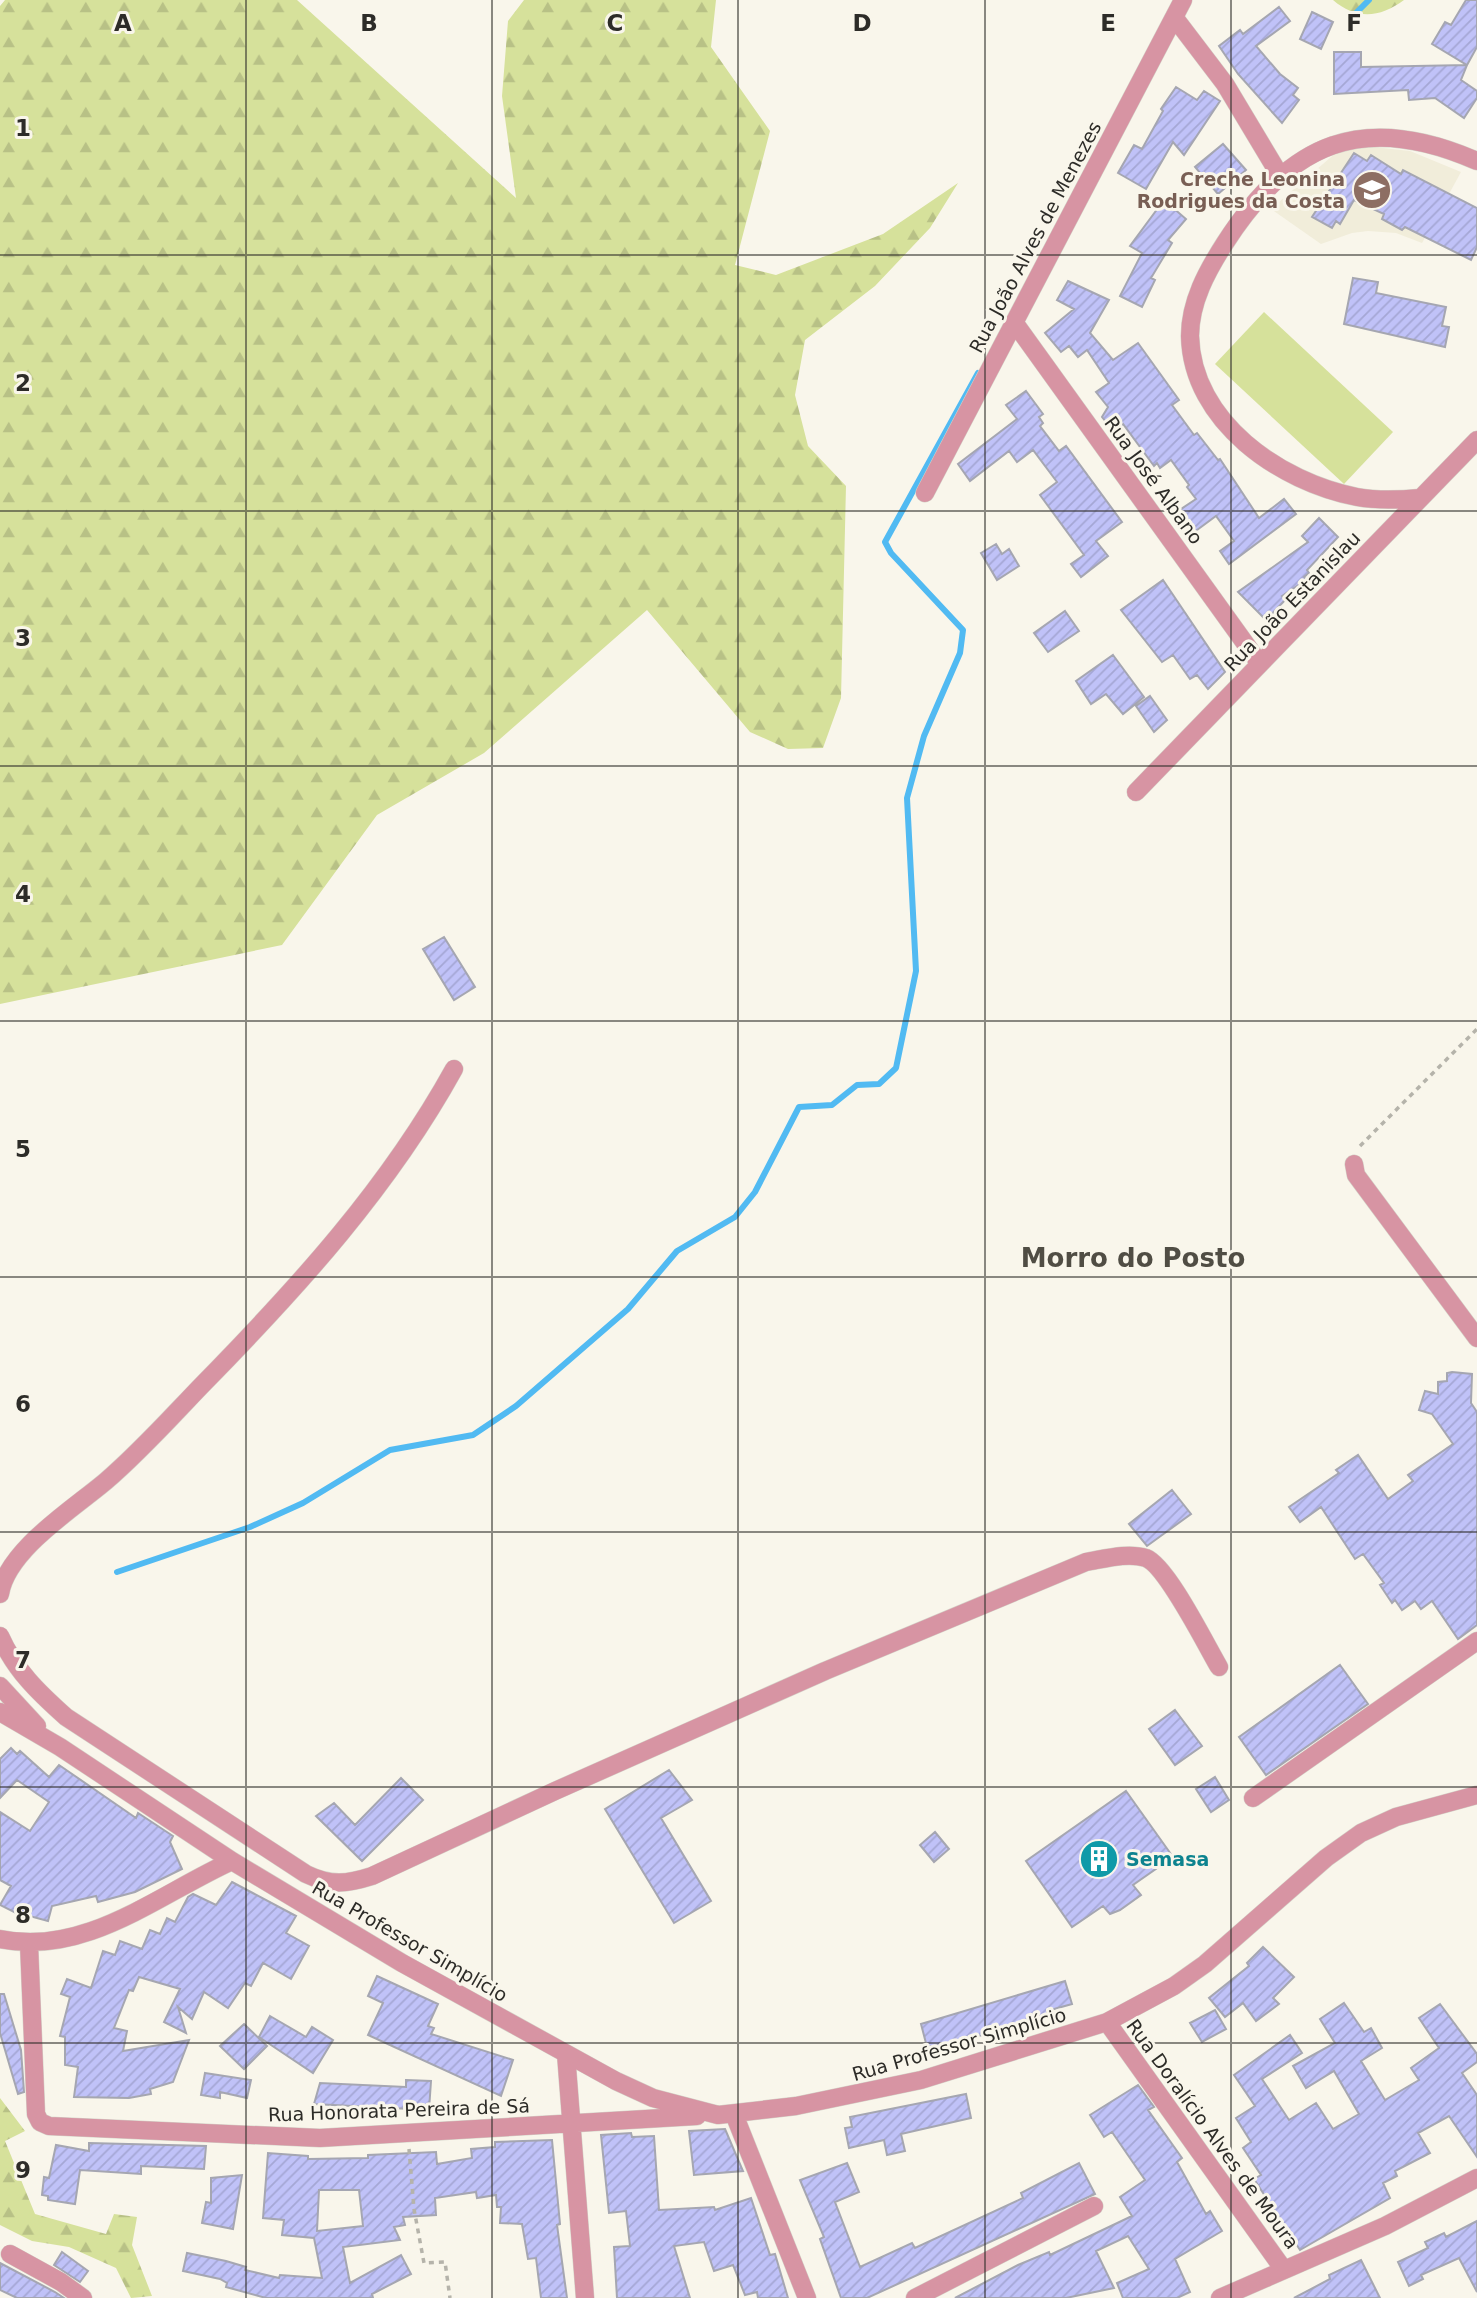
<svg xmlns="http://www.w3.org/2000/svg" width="1477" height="2298" font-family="'DejaVu Sans',sans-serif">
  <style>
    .built { fill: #f1edda }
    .grass { fill: #d6e19b }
    .forest { fill: url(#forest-firs) }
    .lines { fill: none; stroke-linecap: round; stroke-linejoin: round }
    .stream { stroke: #51baf2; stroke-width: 6 }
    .building { fill: url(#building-hatch); stroke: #a5a6b1; stroke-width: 2; fill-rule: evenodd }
    .minor-casing { stroke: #d4d2c8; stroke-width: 19 }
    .path { stroke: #b5b3aa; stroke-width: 3.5; stroke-dasharray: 5 5; stroke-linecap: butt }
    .minor { stroke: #d794a3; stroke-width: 18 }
    .grid { fill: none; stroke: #2d2c28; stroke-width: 2; stroke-opacity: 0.55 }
    .labels { text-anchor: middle; stroke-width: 6; stroke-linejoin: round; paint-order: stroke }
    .education-label { font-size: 19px; font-weight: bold; fill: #785e54; stroke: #f9f6eb; text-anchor: end }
    .street-label { font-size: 19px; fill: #2d2c28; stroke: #f9f6eb }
    .culture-label { font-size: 19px; font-weight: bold; fill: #0d838f; stroke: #f9f6eb; text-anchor: start }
    .district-label { font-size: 26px; font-weight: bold; fill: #504d44; stroke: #f9f6eb }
    .grid-label { font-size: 23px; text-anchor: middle; font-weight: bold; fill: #2d2c28; stroke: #f9f6eb; stroke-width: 6; stroke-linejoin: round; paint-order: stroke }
  </style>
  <defs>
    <pattern id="forest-firs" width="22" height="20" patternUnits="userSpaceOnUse" patternTransform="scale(1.75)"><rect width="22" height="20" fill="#d6e19b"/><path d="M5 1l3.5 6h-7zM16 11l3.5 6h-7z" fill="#b8c186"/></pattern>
    <pattern id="building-hatch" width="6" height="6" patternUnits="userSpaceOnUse" patternTransform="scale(1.75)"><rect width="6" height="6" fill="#c0c2f8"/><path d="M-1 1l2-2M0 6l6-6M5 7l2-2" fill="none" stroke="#a5a7d5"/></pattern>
  </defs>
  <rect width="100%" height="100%" fill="#f9f6eb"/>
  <path class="built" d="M1374,147L1410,151L1461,172L1422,243L1396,233L1368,231L1352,233L1321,244L1271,209L1338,151Z"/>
  <path class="grass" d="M1264,312L1393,432L1344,484L1215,364Z"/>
  <path class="forest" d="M5,0H297L516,198L502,96L508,21L524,0H716L711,47L770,131L735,265L776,275L883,234L958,183L930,228L875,286L805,340L795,395L808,446L846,486L841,698L823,748L788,749L750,732L647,610L484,753L377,815L282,945L0,1004V6Z
    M1333,0H1404C1380,18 1356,20 1333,0Z
    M0,2098L25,2131L5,2141L35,2214L106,2234L114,2214L137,2217L132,2245L152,2296L131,2298L116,2268L69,2247L32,2241L0,2225Z"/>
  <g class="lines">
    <path class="stream" d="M1351,18L1369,0
      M117,1572L250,1527L303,1503L390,1450L473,1435L516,1406L628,1309L677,1251L735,1217L755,1192L799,1107L832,1105L857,1085L879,1084L896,1068L916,971L907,798L924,736L960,653L963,630L891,553L885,542L978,373"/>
  </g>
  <path class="building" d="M1466,0H1477V47L1467,65L1432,44L1445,22L1451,25Z
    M1279,7L1290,21L1256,46L1280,74L1298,88L1293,95L1299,100L1282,123L1238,74L1219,46L1240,30L1243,34Z
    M1312,12L1333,22L1321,49L1300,39Z
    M1334,52H1361V67L1467,65L1461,80L1477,91V98L1464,118L1435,98L1409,100L1408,90L1334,94Z
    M1176,87L1197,100L1204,91L1220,101L1184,155L1173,142L1146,189L1118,173L1134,145L1142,149L1163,111L1161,109Z
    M1223,144L1246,170L1218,194L1195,167Z
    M1354,153L1367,161L1371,155L1401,174L1403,170L1477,208V247L1471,260L1405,227L1402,230L1382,219L1384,214L1354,200L1340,224L1336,221L1332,228L1312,217Z
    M1164,200L1186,219L1168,240L1172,243L1151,278L1155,280L1142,307L1120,296L1142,253L1130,246Z
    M1353,278L1378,282L1376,293L1446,307L1442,326L1449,327L1445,347L1344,324Z
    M1068,281L1109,300L1090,333L1113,360L1138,343L1179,400L1172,405L1194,435L1197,433L1218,460L1220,459L1259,518L1284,499L1296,514L1229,564L1220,551L1234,541L1216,516L1189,536L1172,515L1196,499L1187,487L1189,485L1171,460L1160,468L1157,463L1154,466L1123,424L1113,431L1102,417L1108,407L1096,392L1109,383L1087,350L1078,357L1069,346L1061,352L1045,333L1074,309L1057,300Z
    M1026,391L1043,414L1039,417L1043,423L1040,426L1059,451L1066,446L1122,522L1096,541L1108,556L1081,577L1071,564L1084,555L1040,495L1057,482L1033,450L1017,462L1009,451L970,481L958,464L1017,419L1006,405Z
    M1319,518L1338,537L1307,570L1309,573L1304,577L1306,580L1282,596L1286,599L1266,620L1238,592L1308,542L1302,536Z
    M996,544L1002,554L1009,549L1019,566L997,580L981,553Z
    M1163,580L1225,672L1208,689L1197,675L1190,679L1173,655L1162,662L1121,610Z
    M1065,611L1079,631L1048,652L1034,633Z
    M1113,655L1144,697L1123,714L1106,694L1091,704L1076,681Z
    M1150,696L1167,720L1154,732L1136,706Z
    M444,937L475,987L454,1000L423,949Z
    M1452,1372L1472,1374L1471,1403L1477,1412V1625L1458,1639L1432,1601L1421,1609L1415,1601L1402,1610L1395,1600L1392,1603L1380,1585L1384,1583L1363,1554L1355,1559L1321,1507L1300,1522L1289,1507L1339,1473L1336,1470L1358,1455L1388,1499L1413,1481L1408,1475L1453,1444L1432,1414L1419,1410L1425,1391L1438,1394V1382L1447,1381V1373Z
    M1172,1490L1191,1514L1147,1546L1129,1524Z
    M1340,1665L1368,1704L1266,1775L1239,1737Z
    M1175,1710L1202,1746L1175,1765L1149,1729Z
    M11,1748L17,1754L20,1751L49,1777L59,1765L136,1818L138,1813L173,1836L170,1842L182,1869L135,1892L98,1902L96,1896L52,1906L48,1921L26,1915L24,1917L0,1905L11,1886L0,1880V1812L30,1831L49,1802L17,1780L0,1798V1759Z
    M669,1770L692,1800L661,1818L711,1901L674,1923L605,1809Z
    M1215,1777L1229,1800L1211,1812L1196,1789Z
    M401,1778L423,1800L362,1861L316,1816L334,1803L355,1825Z
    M1126,1791L1173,1857L1133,1885L1141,1895L1120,1910L1110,1914L1103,1906L1072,1927L1026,1861Z
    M935,1832L949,1849L934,1862L920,1845Z
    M232,1882L296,1916L286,1933L309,1946L291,1979L263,1963L251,1986L245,1983L228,2008L204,1992L192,2019L178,2007L186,2033L164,2022L180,1989L139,1977L133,1991L129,1990L114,2028L127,2031L123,2051L189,2040L173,2082L150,2089L151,2094L129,2098L74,2097L78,2067L65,2065V2037L60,2036L70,1997L61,1994L67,1979L91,1988L103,1951L115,1955L120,1941L142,1949L150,1930L160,1934L167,1918L175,1922L188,1897L193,1894L216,1905Z
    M1263,1947L1294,1977L1273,1998L1279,2004L1256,2021L1243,2003L1225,2017L1209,1998L1249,1966L1247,1963Z
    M377,1976L438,2004L428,2026L434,2028L431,2034L513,2060L501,2096L368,2035L383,2003L368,1996Z
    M1065,1981L1072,2004L1047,2011L1048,2017L957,2042L927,2047L921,2024Z
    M0,1994H4L21,2050L24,2092L18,2094L0,2033Z
    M1344,2003L1364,2032L1371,2028L1382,2048L1361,2061L1385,2100L1419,2080L1411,2068L1439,2048L1419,2018L1440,2004L1477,2054V2062L1462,2073L1477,2095V2157L1449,2116L1418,2133L1430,2153L1395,2171L1397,2176L1383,2183L1390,2198L1300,2250L1254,2179L1261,2175L1243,2148L1251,2142L1236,2118L1255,2106L1234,2075L1290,2035L1302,2053L1262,2079L1289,2120L1316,2103L1333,2129L1359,2114L1334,2071L1306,2088L1293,2066L1335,2043L1320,2019Z
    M1215,2010L1226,2029L1202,2042L1190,2023Z
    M270,2016L306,2037L312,2027L333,2040L313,2073L259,2037Z
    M244,2024L267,2046L244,2069L220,2046Z
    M205,2073L251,2080L247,2098L220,2092V2098L201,2095Z
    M406,2080L431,2081L429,2110L314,2104L320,2083L406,2087Z
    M1138,2085L1154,2107L1148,2110L1182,2158L1177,2162L1206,2214L1210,2211L1222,2231L1175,2259L1190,2292L1177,2298H1123L1117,2283L1149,2269L1128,2236L1096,2251L1114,2288L1066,2298H955L1018,2265L1049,2252L1050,2255L1132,2216L1120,2197L1145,2180L1112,2132L1104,2137L1090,2115Z
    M966,2094L971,2118L901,2134L905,2151L887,2155L884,2140L849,2148L845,2128L852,2127L850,2117Z
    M725,2129L743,2171L694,2175L689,2131Z
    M631,2133L632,2137L654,2136L659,2210L714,2207L715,2210L751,2198L770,2255L775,2254L788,2298H758L757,2292L745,2295L733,2265L714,2271L704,2242L674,2246L690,2298H617L614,2247L630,2246L626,2211L609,2213L601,2135Z
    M552,2140L560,2224L557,2225L567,2298H541L536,2258L528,2259L522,2224L500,2223L501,2207H497L496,2195L477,2198L476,2192L435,2198L436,2215L403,2217L405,2225L394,2227L400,2240L343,2247L350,2283L401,2255L411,2274L372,2294L373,2298H266L226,2287L227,2283L220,2279L183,2271L187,2253L226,2261L246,2267L245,2270L279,2278L280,2275L322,2278L314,2238L282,2235L284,2220L263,2218L268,2153L308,2156V2159L368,2158V2155L436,2152L437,2164L472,2158L471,2149L495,2147V2142ZM319,2190H359L363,2226L317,2231Z
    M89,2143L206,2146L204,2169L141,2166V2174L80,2170L75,2204L48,2200V2196L42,2195L44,2177L49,2178L56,2145L89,2151Z
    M847,2163L859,2192L835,2202L860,2267L912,2243L915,2248L1023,2198L1021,2193L1079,2163L1095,2194L867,2298H841L820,2239L824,2237L800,2180Z
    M242,2175L233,2229L202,2223L206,2202L211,2203V2178Z
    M1477,2221V2292L1459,2258L1421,2275L1423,2279L1409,2286L1398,2262L1428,2248L1425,2242L1444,2233L1446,2237Z
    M62,2252L88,2271L80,2282L54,2265Z
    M1361,2260L1380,2298H1294L1330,2279L1329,2275Z
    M0,2263L55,2292L64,2298H17L0,2290Z"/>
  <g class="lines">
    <g class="minor-casing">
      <path id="minor" d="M1174,17L1225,84L1279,174
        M1014,322L1260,664
        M925,493L1183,0
        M1420,498C1399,500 1378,501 1357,497C1280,482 1192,422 1190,336C1190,302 1207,271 1225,243C1290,142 1363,111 1477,161
        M1136,792L1477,440
        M1354,1164L1356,1175L1477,1338
        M0,1594C7,1550 73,1509 106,1481C141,1451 172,1416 204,1383C298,1287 389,1187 454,1069
        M0,1636C15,1670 38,1692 66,1717L306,1874C331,1886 347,1884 372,1876L555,1791L825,1671L1086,1562C1104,1559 1128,1552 1146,1558C1167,1566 1206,1645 1219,1667
        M0,1686L37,1726
        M0,1712L60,1747L232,1861L402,1963L616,2081L653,2098L718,2115L796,2106L921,2080L1107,2022L1174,1986L1205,1964L1326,1858L1361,1833L1396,1817L1477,1795
        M1253,1798L1477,1641
        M0,1939C85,1957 159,1894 232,1861
        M29,1944L36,2114L40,2122L49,2126L320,2138L697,2116
        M1107,2022L1284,2270
        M566,2054L585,2298
        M734,2114L807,2298
        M10,2254L61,2282L83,2298
        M915,2298L1094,2206
        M1220,2298L1385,2226L1477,2178"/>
    </g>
    <path class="path" d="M1360,1146L1477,1029
      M409,2149L414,2209L424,2263L445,2262L450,2298"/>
    <use href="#minor" class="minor"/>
  </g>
  <path class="grid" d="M246,0V2298M492,0V2298M738,0V2298M985,0V2298M1231,0V2298M0,255H1477M0,511H1477M0,766H1477M0,1021H1477M0,1277H1477M0,1532H1477M0,1787H1477M0,2043H1477"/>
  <defs>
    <g id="school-disc" transform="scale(2.0125)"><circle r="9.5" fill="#8d6e63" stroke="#f9f6eb"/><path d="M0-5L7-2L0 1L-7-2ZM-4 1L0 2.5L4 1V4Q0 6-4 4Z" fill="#fff"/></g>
    <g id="building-disc" transform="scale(2.0125)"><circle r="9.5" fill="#0f9aa8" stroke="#f9f6eb"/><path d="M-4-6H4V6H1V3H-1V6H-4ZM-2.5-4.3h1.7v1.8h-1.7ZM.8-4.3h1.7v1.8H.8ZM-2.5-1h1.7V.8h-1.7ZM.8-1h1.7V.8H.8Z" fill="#fff"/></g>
  </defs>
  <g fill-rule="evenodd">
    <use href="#school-disc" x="1372" y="190"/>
    <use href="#building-disc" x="1099" y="1859"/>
  </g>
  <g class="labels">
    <g class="education-label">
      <text x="1345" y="186">Creche Leonina<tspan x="1345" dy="22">Rodrigues da Costa</tspan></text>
    </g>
    <g class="street-label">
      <text transform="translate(1035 237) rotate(-62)" y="7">Rua João Alves de Menezes</text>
      <text transform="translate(1154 480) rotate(54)" y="7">Rua José Albano</text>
      <text transform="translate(1292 601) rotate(-46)" y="7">Rua João Estanislau</text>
      <text transform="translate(410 1941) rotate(30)" y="7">Rua Professor Simplício</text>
      <text transform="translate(959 2044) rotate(-16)" y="7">Rua Professor Simplício</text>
      <text transform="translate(399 2110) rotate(-2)" y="7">Rua Honorata Pereira de Sá</text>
      <text transform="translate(1213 2134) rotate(54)" y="7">Rua Doralício Alves de Moura</text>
    </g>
    <g class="culture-label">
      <text x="1126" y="1866">Semasa</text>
    </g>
    <g class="district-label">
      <text x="1133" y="1267">Morro do Posto</text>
    </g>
  </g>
  <g class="grid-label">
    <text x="123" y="31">A</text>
    <text x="369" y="31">B</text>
    <text x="615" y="31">C</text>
    <text x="862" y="31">D</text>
    <text x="1108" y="31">E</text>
    <text x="1354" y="31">F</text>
    <text x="23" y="136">1</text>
    <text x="23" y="391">2</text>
    <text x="23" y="646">3</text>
    <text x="23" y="902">4</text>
    <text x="23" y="1157">5</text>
    <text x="23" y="1412">6</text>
    <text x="23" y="1668">7</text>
    <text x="23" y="1923">8</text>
    <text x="23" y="2178">9</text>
  </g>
</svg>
